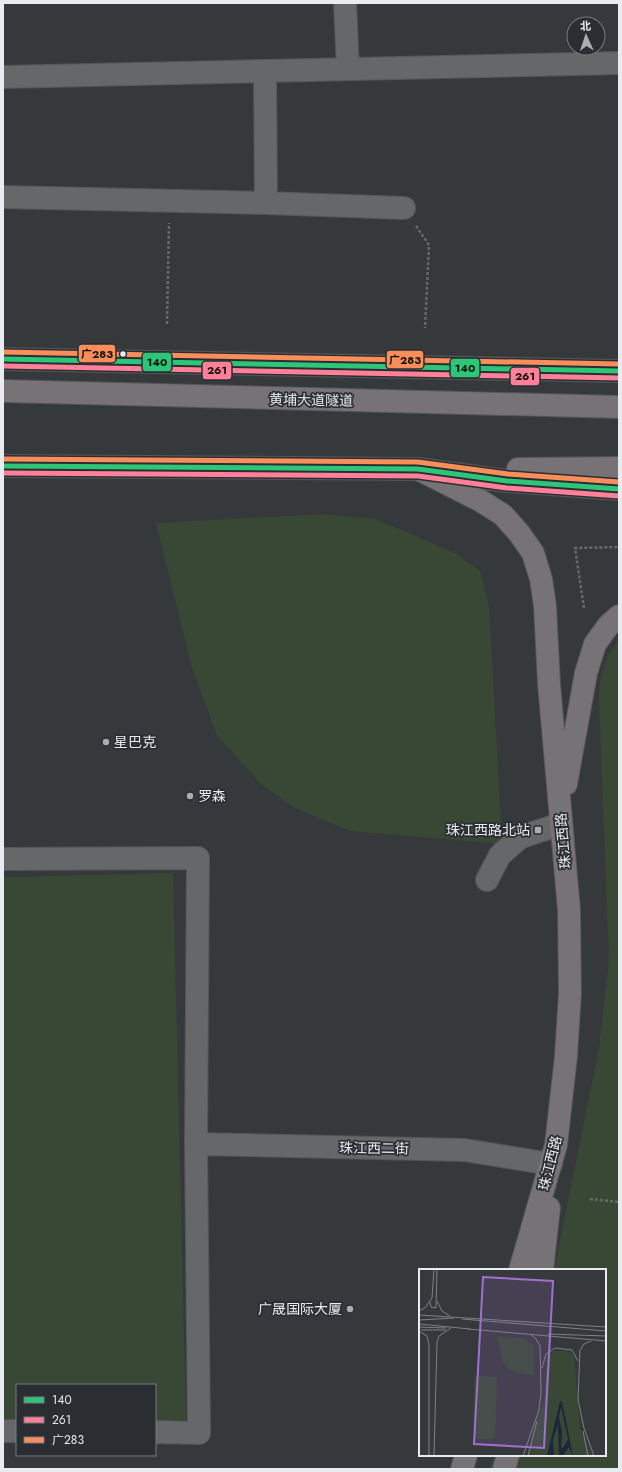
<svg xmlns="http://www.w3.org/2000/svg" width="622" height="1472" font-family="Jost,'Noto Sans SC',sans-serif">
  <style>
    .green { fill: #394834 }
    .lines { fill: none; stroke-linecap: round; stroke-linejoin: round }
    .minor-casing { stroke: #535558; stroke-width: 24 }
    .major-casing { stroke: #535558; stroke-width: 24 }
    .path { stroke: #66696b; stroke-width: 2.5; stroke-dasharray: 3 2; stroke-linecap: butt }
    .minor { stroke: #666769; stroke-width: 22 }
    .major { stroke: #777275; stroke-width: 22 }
    .bus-1-casing { stroke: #2a2e33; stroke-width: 8 }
    .bus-2-casing { stroke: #2a2e33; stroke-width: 8 }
    .bus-3-casing { stroke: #2a2e33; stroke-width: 8 }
    .bus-1 { stroke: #2dc577; stroke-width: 5 }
    .bus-2 { stroke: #ff8098; stroke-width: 5 }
    .bus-3 { stroke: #fa8e5a; stroke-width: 5 }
    .bus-dot { fill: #e8ebef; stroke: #2a2e33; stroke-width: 1.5 }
    .poi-dot { fill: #aaadb0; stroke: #2a2e33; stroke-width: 1.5 }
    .labels { text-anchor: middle; stroke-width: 3.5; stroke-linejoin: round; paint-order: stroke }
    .street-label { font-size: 14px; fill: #e8ebef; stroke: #2a2e33 }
    .poi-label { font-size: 14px; fill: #e8ebef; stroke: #2a2e33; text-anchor: start }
    .inset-road { fill: none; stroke: #7d8084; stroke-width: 1 }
    .view { fill: #a16fd0; fill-opacity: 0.15; stroke: #a16fd0; stroke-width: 2 }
    .inset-edge { fill: none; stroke: #e8ebef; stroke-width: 2 }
    .line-badge { stroke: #2a2e33; stroke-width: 1.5 }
    .pale-badge-label { font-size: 11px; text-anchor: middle; font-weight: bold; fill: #111 }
  </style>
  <rect width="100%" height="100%" fill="#36393c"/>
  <path class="green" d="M325,514L375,519L455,553L480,571L489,605L502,844L350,831L295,808L260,783L217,735L192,668L156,523Z
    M619,640V1469H490L494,1455H605V1270H554L599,1049L609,961L599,698C600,674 604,659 619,640Z
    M173,873L186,1420L155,1421V1385H17V1424L3,1425V877Z"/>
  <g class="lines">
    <g class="minor-casing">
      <path id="minor" d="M345,3L348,69
        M3,77L619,63
        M3,197L266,203L265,72
        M266,203L404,208
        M3,859L198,858L196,1144L199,1433L155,1432
        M487,880L500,855L521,837L561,824
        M196,1144L464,1150L551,1164
        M3,1431H17"/>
    </g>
    <g class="major-casing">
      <path id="major" d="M3,359L619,371
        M3,391L619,407
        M3,466L418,469L507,481L619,489
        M418,469L481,501L503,515L519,533L533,553L541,579L545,606L549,684L569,910L570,993L566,1056L556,1145L520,1270
        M518,469L619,468
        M566,784L586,673L595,644L608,626L619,616
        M542,1270L549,1208
        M462,1469L466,1455
        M504,1469L508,1455"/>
    </g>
    <path class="path" d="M416,226L429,245L425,328
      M167,324L169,223
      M584,608L575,548L619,547
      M590,1199L619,1202"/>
    <use href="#minor" class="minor"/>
    <use href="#major" class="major"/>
    <g class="bus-1-casing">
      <path id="bus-1" d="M3,359L619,371
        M3,466L418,469L507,481L619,489"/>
    </g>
    <g class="bus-2-casing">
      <path id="bus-2" d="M3,366L619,378
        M3,473L418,476L507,488L619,496"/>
    </g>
    <g class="bus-3-casing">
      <path id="bus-3" d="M3,352L619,364
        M3,459L418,462L508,474L619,482"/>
    </g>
    <use href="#bus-1" class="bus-1"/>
    <use href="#bus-2" class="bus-2"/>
    <use href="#bus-3" class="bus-3"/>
  </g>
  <circle class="bus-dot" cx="123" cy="354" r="3.5"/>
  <g class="poi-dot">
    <circle cx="106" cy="742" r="4"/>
    <circle cx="190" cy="796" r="4"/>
    <rect x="534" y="826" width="8" height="8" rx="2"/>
    <circle cx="350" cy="1309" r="4"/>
  </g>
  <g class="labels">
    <g class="street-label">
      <text transform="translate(311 400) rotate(1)" y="5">黄埔大道隧道</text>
      <text transform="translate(563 841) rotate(-95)" y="5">珠江西路</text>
      <text transform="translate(374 1148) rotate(1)" y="5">珠江西二街</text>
      <text transform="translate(550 1163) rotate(-76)" y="5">珠江西路</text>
    </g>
    <g class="poi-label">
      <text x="114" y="747">星巴克</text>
      <text x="198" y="801">罗森</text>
      <text x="530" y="835" text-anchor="end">珠江西路北站</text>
      <text x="342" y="1314" text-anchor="end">广晟国际大厦</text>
    </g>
  </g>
  <g transform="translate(419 1269)">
    <rect width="187" height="187" fill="#36393c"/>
    <path d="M78,68L103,69L115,76V107L98,104L88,98L84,93ZM133,82H149L155,88L161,159L173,187H107L125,131L128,88ZM55,107L78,108L76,170H54Z" fill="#394834"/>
    <path d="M141,132H143L154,187L150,178L144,187H140L139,155L134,171L135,187H128ZM142,138L149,170L144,179L142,178L143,163L140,148Z" fill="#1d273b" fill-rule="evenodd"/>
    <path class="inset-road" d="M18,32L23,42L31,47M11,33L12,38L17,39L18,0M0,42L6,39L13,29L15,0M0,46L187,58M43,50L187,62M0,51L35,49M0,55L51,60M0,58L27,59M49,60L187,72M2,61H27M0,62L8,67L10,76V187M129,65L187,67M172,72L165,75L161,81L159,131L165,159L175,187M123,99L127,85L136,79L153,81L159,92M164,162L169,187M15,187L18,73L20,67L32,59M104,187L120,141L122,124L121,77L117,70L111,65M109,187L118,152"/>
    <path class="view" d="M64,8L134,12L125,179L55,175Z"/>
    <rect width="187" height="187" class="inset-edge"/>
  </g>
  <g class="line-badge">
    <rect x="78" y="344" width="38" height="19" rx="4" fill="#fa8e5a"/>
    <rect x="386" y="350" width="38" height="19" rx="4" fill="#fa8e5a"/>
    <rect x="142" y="352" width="30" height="20" rx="4" fill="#2dc577"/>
    <rect x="450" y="358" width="30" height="20" rx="4" fill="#2dc577"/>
    <rect x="202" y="361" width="30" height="19" rx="4" fill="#ff8098"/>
    <rect x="510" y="367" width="30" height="19" rx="4" fill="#ff8098"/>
  </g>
  <g class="pale-badge-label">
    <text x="97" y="358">广283</text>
    <text x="405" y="364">广283</text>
    <text x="157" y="366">140</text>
    <text x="465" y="372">140</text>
    <text x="217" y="374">261</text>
    <text x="525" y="380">261</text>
  </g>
  <rect width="622" height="1472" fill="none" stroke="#e8ebef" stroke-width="8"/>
  <rect x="16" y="1384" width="140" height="72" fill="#2a2e33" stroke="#767a7e"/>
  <rect x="24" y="1397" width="20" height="6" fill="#2dc577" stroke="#767a7e"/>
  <text x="52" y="1404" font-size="12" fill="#e8ebef">140</text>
  <rect x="24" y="1417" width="20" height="6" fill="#ff8098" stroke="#767a7e"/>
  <text x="52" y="1424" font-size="12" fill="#e8ebef">261</text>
  <rect x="24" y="1437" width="20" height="6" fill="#fa8e5a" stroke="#767a7e"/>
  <text x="52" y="1444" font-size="12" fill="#e8ebef">广283</text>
  <g transform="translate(586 36) rotate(357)"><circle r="19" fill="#2a2e33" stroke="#767a7e"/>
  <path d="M0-3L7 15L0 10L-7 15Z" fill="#aaadb0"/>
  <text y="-6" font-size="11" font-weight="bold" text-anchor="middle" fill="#e8ebef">北</text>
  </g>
</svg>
